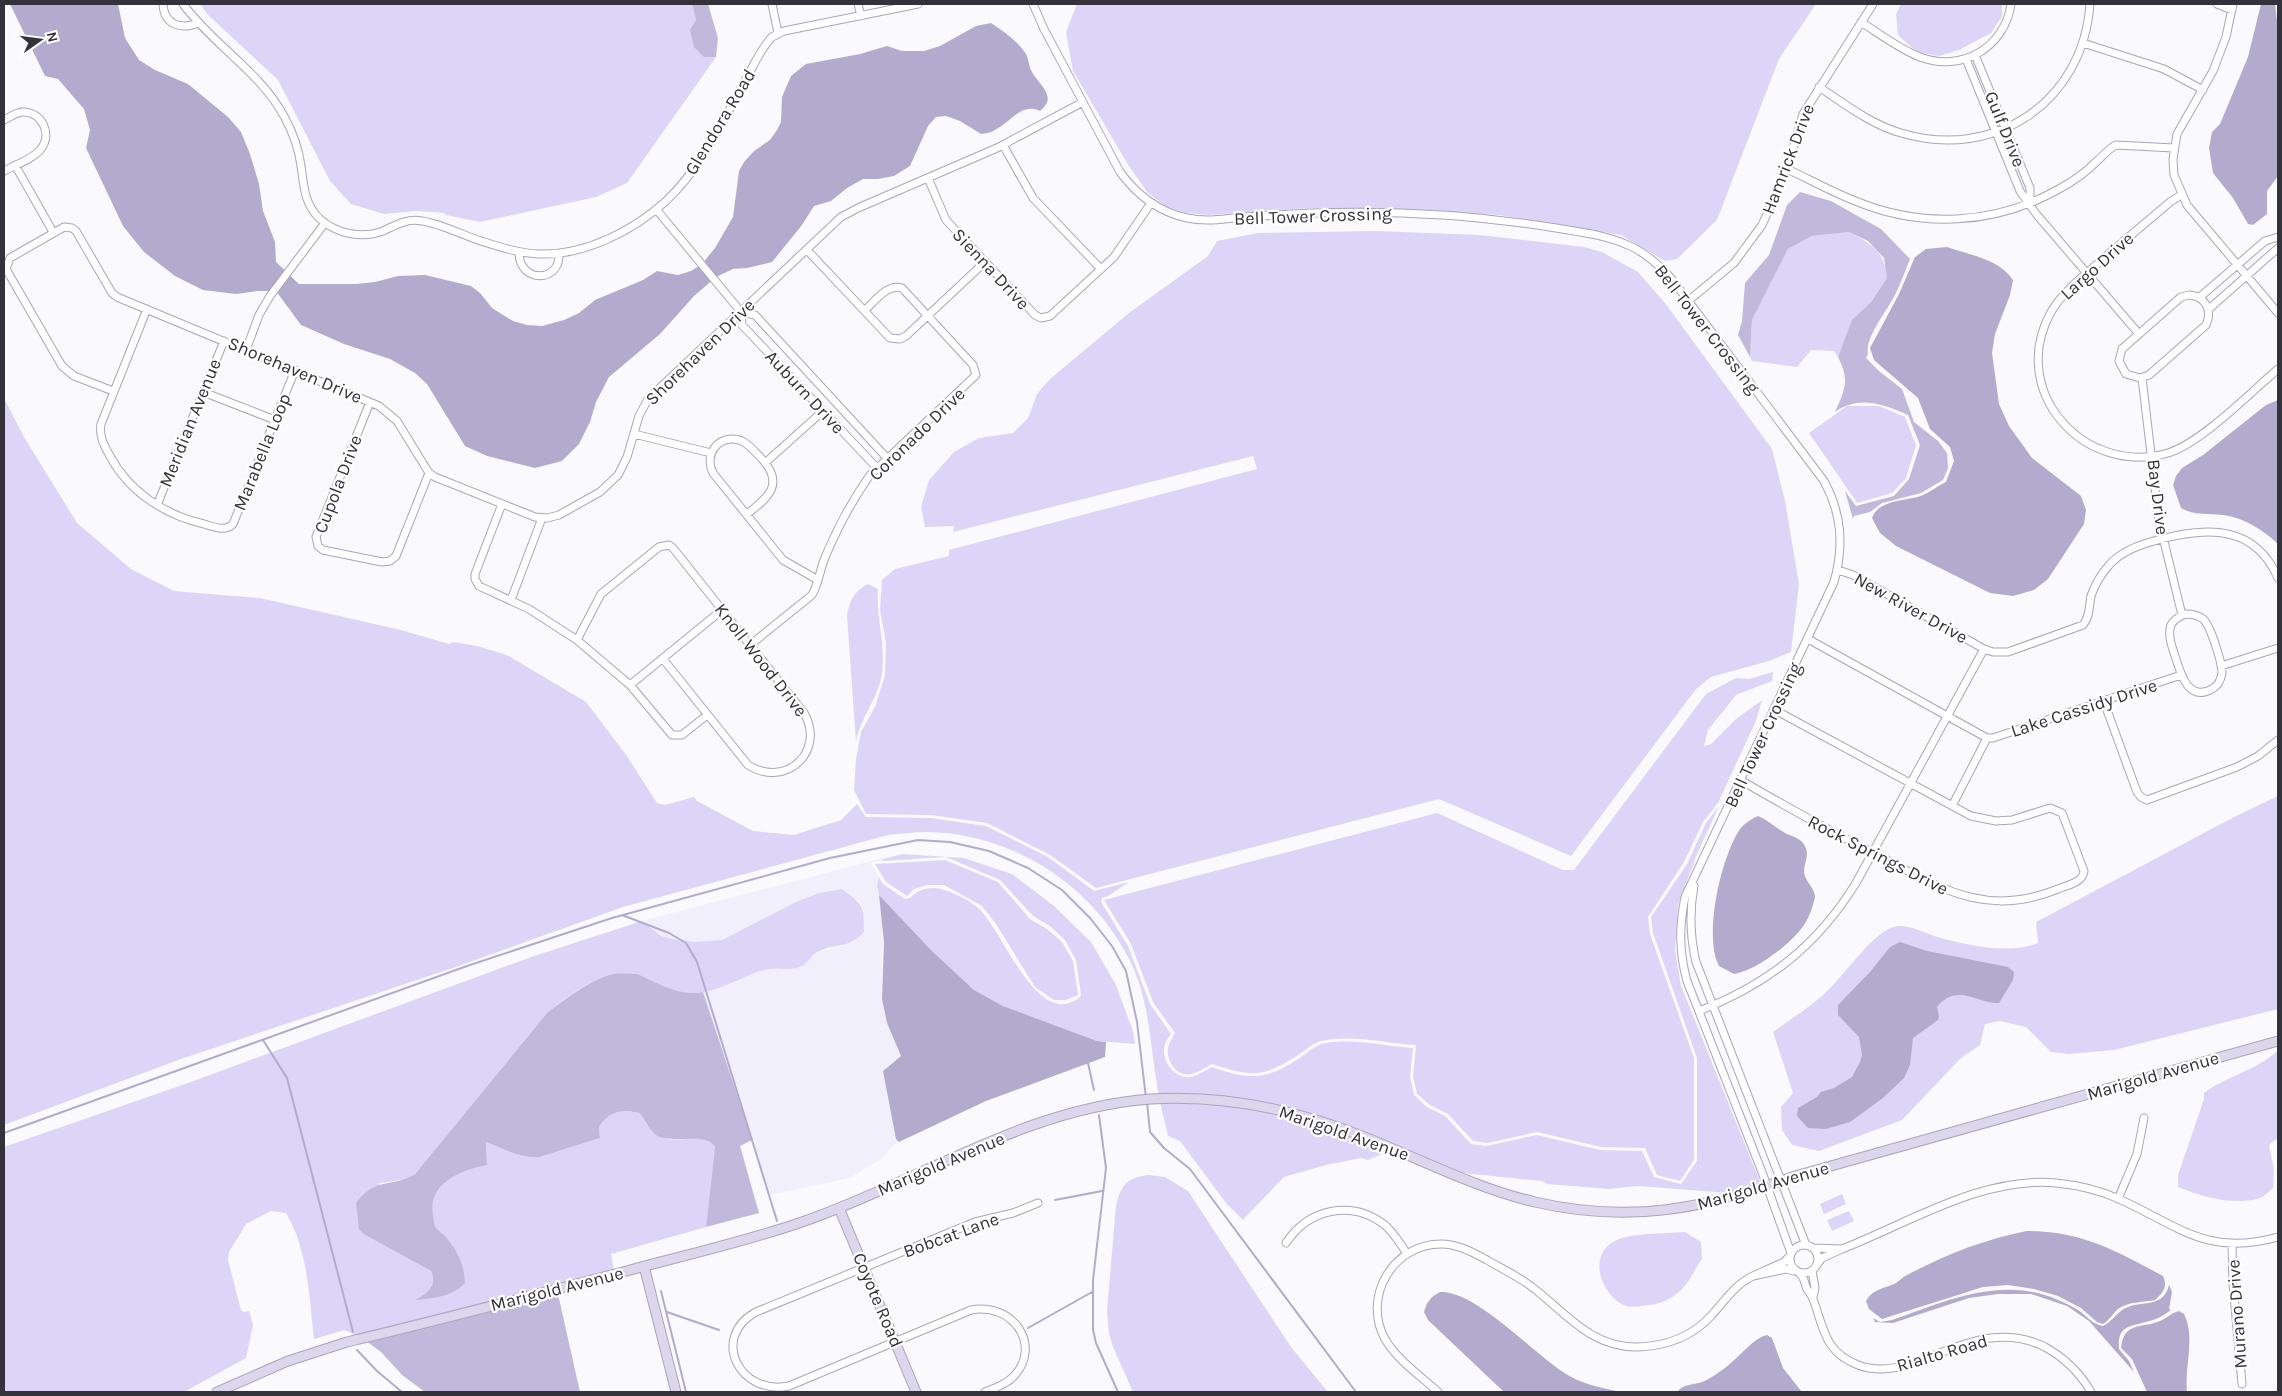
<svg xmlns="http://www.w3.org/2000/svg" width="2282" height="1396" font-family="Karla,sans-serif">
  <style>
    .built { fill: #f2effc }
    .green { fill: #dcd5f7 }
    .forest { fill: #c0b9db }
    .water { fill: #b2abcd }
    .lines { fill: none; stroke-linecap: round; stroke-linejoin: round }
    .stream { stroke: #b2abcd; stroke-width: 2 }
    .street-casing { stroke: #aaa4bc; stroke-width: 9 }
    .secondary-casing { stroke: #aaa4bc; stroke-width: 11 }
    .street { stroke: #fff; stroke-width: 7 }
    .secondary { stroke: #dcd7ec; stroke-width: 9 }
    .labels { text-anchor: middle; stroke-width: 4.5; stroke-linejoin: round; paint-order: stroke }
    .street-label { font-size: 18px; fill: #33313a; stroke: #fff }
  </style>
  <rect width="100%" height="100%" fill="#faf9fe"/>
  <path class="built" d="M883,858L882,861L873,862L871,864L879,877L877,886L883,918L882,999L887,1023L901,1057L899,1060L889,1064L896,1139L898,1141L882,1158L850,1178L770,1195L703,992L726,986L751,974L769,969L802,966L817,953L855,942L864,913L861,903L842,889L819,893L722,940L693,942L673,939L661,936L642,921Z"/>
  <path class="green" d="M200,4H692L696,20L716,57L627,183L596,197L480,222L446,215L444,213L416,211L384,214L351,204L330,181L278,80L207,14Z
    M1077,4H1816L1779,59L1717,220L1677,259L1665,261L1621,235L1499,215L1389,209L1311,208L1208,215L1186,213L1165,206L1147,192L1127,163L1073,71L1066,32Z
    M1901,4H2002V16L1991,33L1959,50L1939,56L1917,52L1898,35L1896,14Z
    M1375,231L1480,235L1584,247L1602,252L1638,272L1665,303L1772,449L1785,501L1799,584L1791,652L1769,661L1711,677L1696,689L1571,856L1439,799L1096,888L1050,855L987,823L931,815L866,814L854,790L856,759L861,732L875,707L885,675L886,643L880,610L882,580L895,569L949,556V550L1257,469L1253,456L953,532L954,526L925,527L921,507L929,480L954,452L979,438L1013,433L1028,418L1037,394L1050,379L1129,313L1208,256L1217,241L1258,233Z
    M1849,232C1871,243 1885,252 1887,278L1871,302L1852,321L1838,357L1834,351L1811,350L1797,367L1752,361L1750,357L1752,320L1788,249L1812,236Z
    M4,398L24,437L77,523L131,569L174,591L260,598L401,630L449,644L453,642L477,646L507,655L586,702L627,756L657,803L665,805L694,797L697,801L753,831L794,835L841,820L857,804L866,817L931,818L986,826L1048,857L1094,891L1129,882L1108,896L1102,898L1101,902L1128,946L1150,1004L1171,1034C1169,1037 1166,1041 1165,1044C1160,1060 1174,1079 1190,1077C1197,1076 1206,1070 1212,1067C1246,1079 1264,1081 1295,1061C1303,1056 1313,1047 1321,1044C1346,1037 1387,1046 1413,1048L1410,1076L1414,1095L1427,1107L1445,1116L1471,1144L1486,1146L1537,1135L1600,1150L1642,1151L1654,1177L1681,1184L1697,1161V1058L1653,933L1651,917L1687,864L1706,823L1719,806L1697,854L1678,905L1675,950L1681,986L1761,1184L1729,1193L1638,1186L1609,1189L1547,1184L1542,1181L1463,1173L1343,1125L1284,1106L1255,1101L1159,1095C1150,1052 1151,1006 1132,965C1095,886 1013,833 926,832C913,832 900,834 888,835L623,907L453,968L181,1059L4,1125Z
    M1847,406H1879L1905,417L1916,445L1906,478L1892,493L1857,503L1809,433Z
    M868,584L878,589C876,617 886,645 882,674C878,699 860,718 856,742L847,615C850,600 854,591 868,584Z
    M1773,672L1772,681L1736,695L1708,730L1704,746L1711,744L1736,719L1762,700L1756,721L1718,803L1703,822L1684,862L1648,917L1650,934L1694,1058V1160L1680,1181L1657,1175L1645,1148L1601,1147L1537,1132L1487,1143L1473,1141L1448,1114L1430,1105L1417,1094L1413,1076L1416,1045C1385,1043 1352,1034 1321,1041C1313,1043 1305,1051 1298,1055C1263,1078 1251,1077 1212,1064C1206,1067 1198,1073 1191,1074C1176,1077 1166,1060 1168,1048C1169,1043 1172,1038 1175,1033L1153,1002L1131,944L1104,900L1437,813L1563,870H1574L1706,694L1736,678L1749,679Z
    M2278,796V1009L2114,1050L2069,1054L2051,1052L2026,1027L2000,1021L1985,1024L1980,1045L1961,1058L1902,1120L1819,1151L1792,1145L1782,1130L1781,1107L1793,1093L1773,1032C1789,1020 1807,1009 1822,996C1842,979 1870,935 1893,927C1906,923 1925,933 1937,937C1966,945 2010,955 2038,943L2036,922L2236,816Z
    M903,854L964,858L1012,874L1054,906L1091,942L1115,983L1133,1031L1135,1044L1097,1041L1003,1006L974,990L931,950L879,895L877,886L879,877L883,884L905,899L910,898C917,891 923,888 934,888C946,888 973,901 981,911C1002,932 1033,1015 1069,1003C1074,1001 1079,999 1081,995L1076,960L1065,940L1050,926L1033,916L1000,880L946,857L882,861L883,859Z
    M945,860L998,882L1030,919L1047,929L1062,942L1073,961L1078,995L1066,1000H1054L1035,987L996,924L982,906L944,885H927L914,889L907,896L886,882L875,864Z
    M842,889C863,905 864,904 864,932C849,950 834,942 816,953C811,956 808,963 802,966C793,971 779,967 768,969C743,975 723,991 696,993C678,995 662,985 646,978C612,963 572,992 547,1013L415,1174L407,1179L380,1183L365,1235L431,1271C436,1285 429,1293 417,1299L465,1283C465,1265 457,1250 446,1238C442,1234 437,1230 435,1226C434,1223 434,1218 433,1214C428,1183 462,1170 487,1165L486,1142C502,1149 522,1159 540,1157L600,1138L599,1127C609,1111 622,1109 639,1113C648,1121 652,1133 664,1138C678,1144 706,1130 715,1147L706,1227L611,1254L614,1270L357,1336L345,1330L314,1339C309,1297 308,1249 286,1213L271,1211L246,1224L229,1252L228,1260L241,1310L244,1312L249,1311L253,1325L246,1358L184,1392H4V1147L188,1083L531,957L642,921L661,936L673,939L693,942L722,940L796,902L819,893Z
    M2278,1050V1138L2269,1145L2274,1169L2273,1188C2269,1192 2262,1198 2257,1199C2230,1205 2203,1197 2178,1187V1175L2204,1099V1093C2226,1076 2258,1070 2278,1050Z
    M1160,1102C1243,1099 1314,1121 1389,1151L1368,1160L1361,1158L1326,1165L1284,1177L1243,1220L1226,1203L1180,1141L1168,1136Z
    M1149,1175L1165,1177L1188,1191L1291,1347L1328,1392H1133L1113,1347L1109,1334L1107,1311L1116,1205C1122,1183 1127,1178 1149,1175Z
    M1842,1194L1846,1204L1824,1214L1820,1204Z
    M1849,1211L1854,1221L1832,1231L1827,1220Z
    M1685,1232L1701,1242L1702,1259C1695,1269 1689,1283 1680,1291C1671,1299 1661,1304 1649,1305C1642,1306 1633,1308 1626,1306C1602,1297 1587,1257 1613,1242C1629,1232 1666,1234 1685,1232Z"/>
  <path class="forest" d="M692,4H708L718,38L716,57H704L694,47L690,30L696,20Z
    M1800,192L1831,201L1881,229L1910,259C1905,271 1901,283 1895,295C1888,309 1864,339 1868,354L1866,358L1879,371L1902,389L1914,422L1938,441L1947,453L1948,468L1943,480L1921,493L1882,503L1870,512L1854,516L1853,519L1845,491L1856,506L1894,496L1909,479L1920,445L1908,415C1883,404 1859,395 1835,412C1845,390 1850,380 1838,357L1852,320L1871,302L1887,278L1884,258L1868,241L1849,232L1812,236L1788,249L1752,320L1750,357L1738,335L1742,321L1745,283L1769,255L1787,205Z
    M637,974C659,983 679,997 703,992L752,1140L740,1146L759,1213L706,1227L715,1147C707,1131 671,1145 656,1135C649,1130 646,1119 639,1113C622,1109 609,1111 599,1127L600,1138L540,1157C522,1159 503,1149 486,1142L487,1165C462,1170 428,1183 433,1214C434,1218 434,1223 435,1226C437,1230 443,1234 446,1237C457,1250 465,1265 465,1283C452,1297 434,1298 415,1300C428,1293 437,1286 431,1271L365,1235L359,1229L356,1203C376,1176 393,1188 415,1174L547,1013C563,1000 593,978 614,974C621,973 630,974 637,974Z
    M558,1294L580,1392H425L402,1375L381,1352L366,1341Z"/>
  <path class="water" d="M10,4H118L125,38L139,60L155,70L188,84L228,117L241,132L250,154L259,184L263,211L275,242L276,262L299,284H356L375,282L398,276L425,275L471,286L480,293L492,308L513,321L527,325L542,326L564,320L579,313L595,300L643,280L657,271L678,275L691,271L702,264L715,248L733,217L739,171L744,162L754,151L770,140L777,130L781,122L782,97L791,76L806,64L860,54L887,46L902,51H924L940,46L976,26L991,23C1003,31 1019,42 1026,54C1029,60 1029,67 1032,72C1040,86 1058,97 1040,111C1021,102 1009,124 993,131C990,133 985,133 981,134L960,121L946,116L936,117L928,126L910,166L894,176L878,179H863L847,188L831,201L814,206L802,225L772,262L747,268L733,269L716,277L694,296L660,334L609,377L596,402L590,422L579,444L562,461L535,468L487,456L465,446L427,384L415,373L390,359L344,344L301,325L276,291H257L236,294L203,290L175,276L144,252L123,226L86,148L90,130L84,109L58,79L45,76Z
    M2261,4H2275L2278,30V176L2267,191V214L2253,225L2248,224L2233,198L2213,173L2209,148L2212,132L2220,124L2248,57Z
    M1947,247C1970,255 1999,259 2013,280L2010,295L1995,334L1992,353L1999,404L2009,426L2032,458L2081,496L2086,510L2084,524L2048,579L2034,590L2013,596L1990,593L1896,546L1880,533L1872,518C1878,500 1905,501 1921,496C1930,492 1938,486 1946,482L1954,461L1950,447L1930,429L1918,398L1874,360L1870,348L1899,294L1915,257L1926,249Z
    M2278,400V544C2263,530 2245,518 2223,515C2208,513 2195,516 2181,508L2173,485L2176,476L2182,468L2203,455L2266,405Z
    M1758,816C1768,820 1776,828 1785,833C1796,838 1805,839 1807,853C1807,861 1802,869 1805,876C1808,884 1814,888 1815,897C1813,907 1808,921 1801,929C1788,946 1755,971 1734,974L1719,966C1703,936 1721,857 1740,829C1745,823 1751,819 1758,816Z
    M879,895L931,950L974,990L1003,1006L1097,1041L1106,1042L1105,1057L986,1101L899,1142L896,1139L883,1071L901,1056L887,1023L882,999L884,942Z
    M1900,942L1927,951L2008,967L2014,972L2013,980L1999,1003C1977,1004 1957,982 1937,1007L1939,1016L1938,1020L1913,1038L1910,1065L1904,1078L1883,1098L1850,1122L1826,1129L1808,1128L1797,1116L1798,1108L1817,1097L1821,1092L1834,1088L1852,1077L1860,1062L1862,1055L1859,1037L1838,1015V1005L1870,972L1890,947Z
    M2027,1231C2082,1231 2116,1251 2163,1276C2168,1287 2163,1293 2155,1300C2143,1302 2127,1302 2118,1309C2112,1314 2110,1320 2103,1324L2097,1322L2081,1308L2058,1296L2034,1289L2008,1285L1983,1287L1882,1319L1869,1309L1866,1301C1873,1289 1882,1289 1894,1284C1899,1282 1902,1277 1907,1275C1945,1255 1985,1239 2027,1231Z
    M2169,1285L2172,1292L2169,1309L2171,1310C2164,1315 2158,1319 2149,1321C2131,1327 2117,1324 2119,1349L2129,1361L2134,1372L2089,1321L2067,1306L2031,1294H1998L1969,1298L1893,1323L1875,1322L1873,1318L1880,1322L1892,1320C1946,1301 2002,1275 2058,1300C2065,1303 2072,1306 2078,1310C2087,1316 2092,1324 2103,1326C2111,1322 2114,1316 2121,1311C2137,1298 2163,1311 2169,1285Z
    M1440,1292C1475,1290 1533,1353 1563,1372C1580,1384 1600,1387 1620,1392H1504L1428,1320L1424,1312C1427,1302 1430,1297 1440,1292Z
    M2179,1311L2184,1314C2196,1338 2184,1367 2187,1392H2147L2132,1359L2121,1348C2124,1321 2141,1329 2160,1321C2167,1318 2171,1313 2179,1311Z
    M1767,1335L1772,1338L1783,1368L1802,1392H1677C1683,1384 1693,1385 1702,1382C1707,1380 1714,1376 1719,1372C1735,1363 1752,1338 1767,1335Z"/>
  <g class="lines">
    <path class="stream" d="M622,915L669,933L686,943L697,962L777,1221
      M263,1040L287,1078L353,1332
      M1088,1063L1094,1090
      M1147,1102L1150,1132L1164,1148L1190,1169L1356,1392
      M1099,1115L1106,1168L1093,1280V1330L1096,1343L1118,1392
      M4,1133L467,966L612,918L830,858L918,840L950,842L989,851L1028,868L1062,890L1090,918L1112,946L1126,971L1137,1022L1146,1098
      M1055,1200L1102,1191
      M661,1291L686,1392
      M667,1312L719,1330
      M1028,1328L1092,1292
      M357,1350L377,1371L402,1392"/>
    <g class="street-casing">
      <path id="street" d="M163,4C164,25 181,30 198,23
        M183,4C214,46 261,72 285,118C293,133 299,150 301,166C304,186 304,204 320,219C337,234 362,239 383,231C396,225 407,218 422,221C442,224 462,235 481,241C500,247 518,253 538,254C584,256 633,231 666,201C702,167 722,122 746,79C754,65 761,48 772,37L784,31L918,4
        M772,4L778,33
        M858,4L861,16
        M1033,4L1044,29L1120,172C1137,195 1159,212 1187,218C1206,222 1225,219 1244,217C1266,216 1289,214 1312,213C1393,210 1476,215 1556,228C1580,232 1607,235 1630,246C1646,253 1659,265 1671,278L1824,481C1842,514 1844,546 1834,582L1685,897C1679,927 1679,952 1687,981L1762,1172L1791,1253
        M2217,4L2232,10
        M2233,4L2226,37L2213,71L2177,134L2173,159L2174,175L2187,205L2278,313
        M1861,22C1880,34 1899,49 1920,57C1962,73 2005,47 2011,4
        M2083,43L2164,69L2203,90
        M1975,55L2030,188V203
        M1966,59L2020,191L2037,215L2139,334
        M1819,87C1845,104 1870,124 1901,133C1995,161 2083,102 2090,4
        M4,120C10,117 15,113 22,112C41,111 53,133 41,149C33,159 15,165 4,171
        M1003,145L1033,198L1101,269
        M15,165L53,232
        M1787,169C1809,179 1830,191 1853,200C1921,229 1995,225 2059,189C2072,182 2085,173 2096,162C2103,156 2108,149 2116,145L2174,148
        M928,178L946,220L1035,315L1041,318L1050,316L1114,257L1151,203
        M2181,195L2170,202C2148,221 2126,239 2104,258C2085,275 2064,290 2051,312C2007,391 2084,477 2168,453C2201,443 2250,393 2278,369
        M656,209L741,312L742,325L877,468
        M807,250L890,338L900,339L906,336L985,262
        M519,252C519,284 561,283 559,253
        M2189,295C2205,296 2213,310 2206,325L2149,375L2140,378L2126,374L2119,361L2122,349L2181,297Z
        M2200,297L2265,241L2278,237
        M1688,301L1734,263L1762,225L1787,169L1803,114L1873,4
        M147,309L101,424C99,437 104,445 110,456C129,492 165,515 204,524C214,527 225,532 233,524L295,370
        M2209,309L2278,248
        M741,312L755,315L887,458
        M246,350L259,315L270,296L325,223
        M2142,378L2159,521L2182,615
        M113,391L74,376L62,366L6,269L10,258L64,227L72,228L76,231L112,293L117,297L379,406L397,421L429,473L435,477L535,517L547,518L559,515L600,492L618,475L627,457L639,416L648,399L841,217L858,208L997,148L1083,102
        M203,392L275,420
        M370,402L316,537L318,546L323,550L382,562L390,561L396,556L429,473
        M634,434L711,453
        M765,463L823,411
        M502,504L475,574V579L479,586L529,609L577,640L630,685L672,735H682L707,715
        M157,505L224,341
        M747,514C768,498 785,484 762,459C756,453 750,445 742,441C720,432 703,454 713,473L783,560L818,580
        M1838,570L1853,575L1984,649L1993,652H2008L2083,625C2090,617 2089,606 2091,596C2095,584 2102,573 2110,564C2124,549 2143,544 2161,539C2208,527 2255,525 2278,578
        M511,600L542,518
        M2186,614C2192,614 2198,615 2203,619C2211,626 2222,663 2222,673C2221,679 2218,686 2212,689C2189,702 2181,675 2176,659C2173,649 2167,636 2171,625C2174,619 2180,616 2186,614Z
        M1808,639L1987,738H1993L2181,675
        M577,640L601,594L659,547L669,545L673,548L804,713C826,751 786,789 748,765L663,659
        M750,645L812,595C819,583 820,568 826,555C838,527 853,499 870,475L976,375L973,365L902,288C888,283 875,301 865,310
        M2221,666L2278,648
        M630,685L722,610
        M2104,702L2137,792L2141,797L2147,800L2237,767L2258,756L2278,740
        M1742,781C1785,806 1828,830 1872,852C1936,885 1983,920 2058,889C2067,885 2083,883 2084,871L2062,813L2050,808L2012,820L1996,821L1971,816L1775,710
        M1952,806L1987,738
        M1694,886C1689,913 1690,936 1696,962L1806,1245
        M1699,1011C1768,984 1817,946 1856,883L1984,649
        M2118,1199L2137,1154L2144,1118
        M1286,1243C1309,1208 1353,1199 1386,1226C1394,1234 1401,1244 1407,1254
        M2232,1244L2233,1284L2242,1384
        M1790 1259a14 14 0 1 1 28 0a14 14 0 1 1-28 0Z
        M1813,1248L1842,1249
        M1790,1256L1784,1262L1753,1276L1786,1269L1794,1271
        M1816,1266L1822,1258L1842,1249C1909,1223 1982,1176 2056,1183C2077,1185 2099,1190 2119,1199C2179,1226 2207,1257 2278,1237
        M1812,1271L1815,1288L1813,1297
        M1799,1273C1805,1277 1804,1283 1807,1289C1809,1293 1812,1295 1813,1299C1824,1328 1824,1352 1858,1365C1915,1387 1973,1311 2045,1347C2065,1358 2080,1373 2091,1392
        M985,1392C995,1388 1007,1384 1015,1375C1042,1344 1012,1302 971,1310L789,1386C739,1396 710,1337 756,1312L975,1222L1013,1213L1038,1203
        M1438,1392C1421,1376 1397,1360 1385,1339C1362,1297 1393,1244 1441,1244C1458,1244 1472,1252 1487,1260C1502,1269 1518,1276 1532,1287C1566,1313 1591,1348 1638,1347C1665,1346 1691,1337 1710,1317C1724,1302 1734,1285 1753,1276"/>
    </g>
    <g class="secondary-casing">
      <path id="secondary" d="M839,1208L916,1392
        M644,1266L676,1392
        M217,1392L288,1361L347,1342C443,1319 539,1294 634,1269C690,1254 747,1241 802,1222C918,1182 1025,1108 1151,1099C1228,1094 1301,1111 1372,1140C1426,1162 1479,1189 1535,1202C1630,1224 1705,1209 1795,1176L2278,1041"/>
    </g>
    <use href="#street" class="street"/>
    <use href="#secondary" class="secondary"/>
  </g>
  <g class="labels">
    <g class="street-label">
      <text transform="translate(720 122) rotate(-59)" y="6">Glendora Road</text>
      <text transform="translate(2005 129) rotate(68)" y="6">Gulf Drive</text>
      <text transform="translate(1788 159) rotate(-69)" y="6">Hamrick Drive</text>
      <text transform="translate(1313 216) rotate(-2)" y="6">Bell Tower Crossing</text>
      <text transform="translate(2097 266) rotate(-42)" y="6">Largo Drive</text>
      <text transform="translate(991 269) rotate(47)" y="6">Sienna Drive</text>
      <text transform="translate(1707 329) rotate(52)" y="6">Bell Tower Crossing</text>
      <text transform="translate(700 352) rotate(-44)" y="6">Shorehaven Drive</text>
      <text transform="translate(295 370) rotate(23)" y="6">Shorehaven Drive</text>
      <text transform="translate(805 392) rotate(47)" y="6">Auburn Drive</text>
      <text transform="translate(190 423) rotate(-68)" y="6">Meridian Avenue</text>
      <text transform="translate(917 434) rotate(-44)" y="6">Coronado Drive</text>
      <text transform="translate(262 452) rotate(-68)" y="6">Marabella Loop</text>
      <text transform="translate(338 484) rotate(-69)" y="6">Cupola Drive</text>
      <text transform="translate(2158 497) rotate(83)" y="6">Bay Drive</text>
      <text transform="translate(1911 608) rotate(29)" y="6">New River Drive</text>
      <text transform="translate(761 660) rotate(52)" y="6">Knoll Wood Drive</text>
      <text transform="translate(2084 708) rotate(-18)" y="6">Lake Cassidy Drive</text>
      <text transform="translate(1763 735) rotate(-65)" y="6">Bell Tower Crossing</text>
      <text transform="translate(1878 855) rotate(27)" y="6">Rock Springs Drive</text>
      <text transform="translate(2153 1076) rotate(-16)" y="6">Marigold Avenue</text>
      <text transform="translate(1344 1133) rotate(19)" y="6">Marigold Avenue</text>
      <text transform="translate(941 1164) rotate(-23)" y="6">Marigold Avenue</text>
      <text transform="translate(1763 1186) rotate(-16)" y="6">Marigold Avenue</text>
      <text transform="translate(951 1235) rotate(-20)" y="6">Bobcat Lane</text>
      <text transform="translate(557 1289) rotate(-14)" y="6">Marigold Avenue</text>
      <text transform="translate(878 1300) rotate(67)" y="6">Coyote Road</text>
      <text transform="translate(2237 1314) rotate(-94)" y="6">Murano Drive</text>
      <text transform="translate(1942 1353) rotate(-16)" y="6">Rialto Road</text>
    </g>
  </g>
  <rect width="2282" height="1396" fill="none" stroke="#33313a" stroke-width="10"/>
  <g transform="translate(40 40) rotate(76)" stroke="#ffffff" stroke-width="4" paint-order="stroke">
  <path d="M0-4L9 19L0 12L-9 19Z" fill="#33313a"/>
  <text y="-8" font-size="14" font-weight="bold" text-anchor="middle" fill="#33313a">N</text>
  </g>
</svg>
